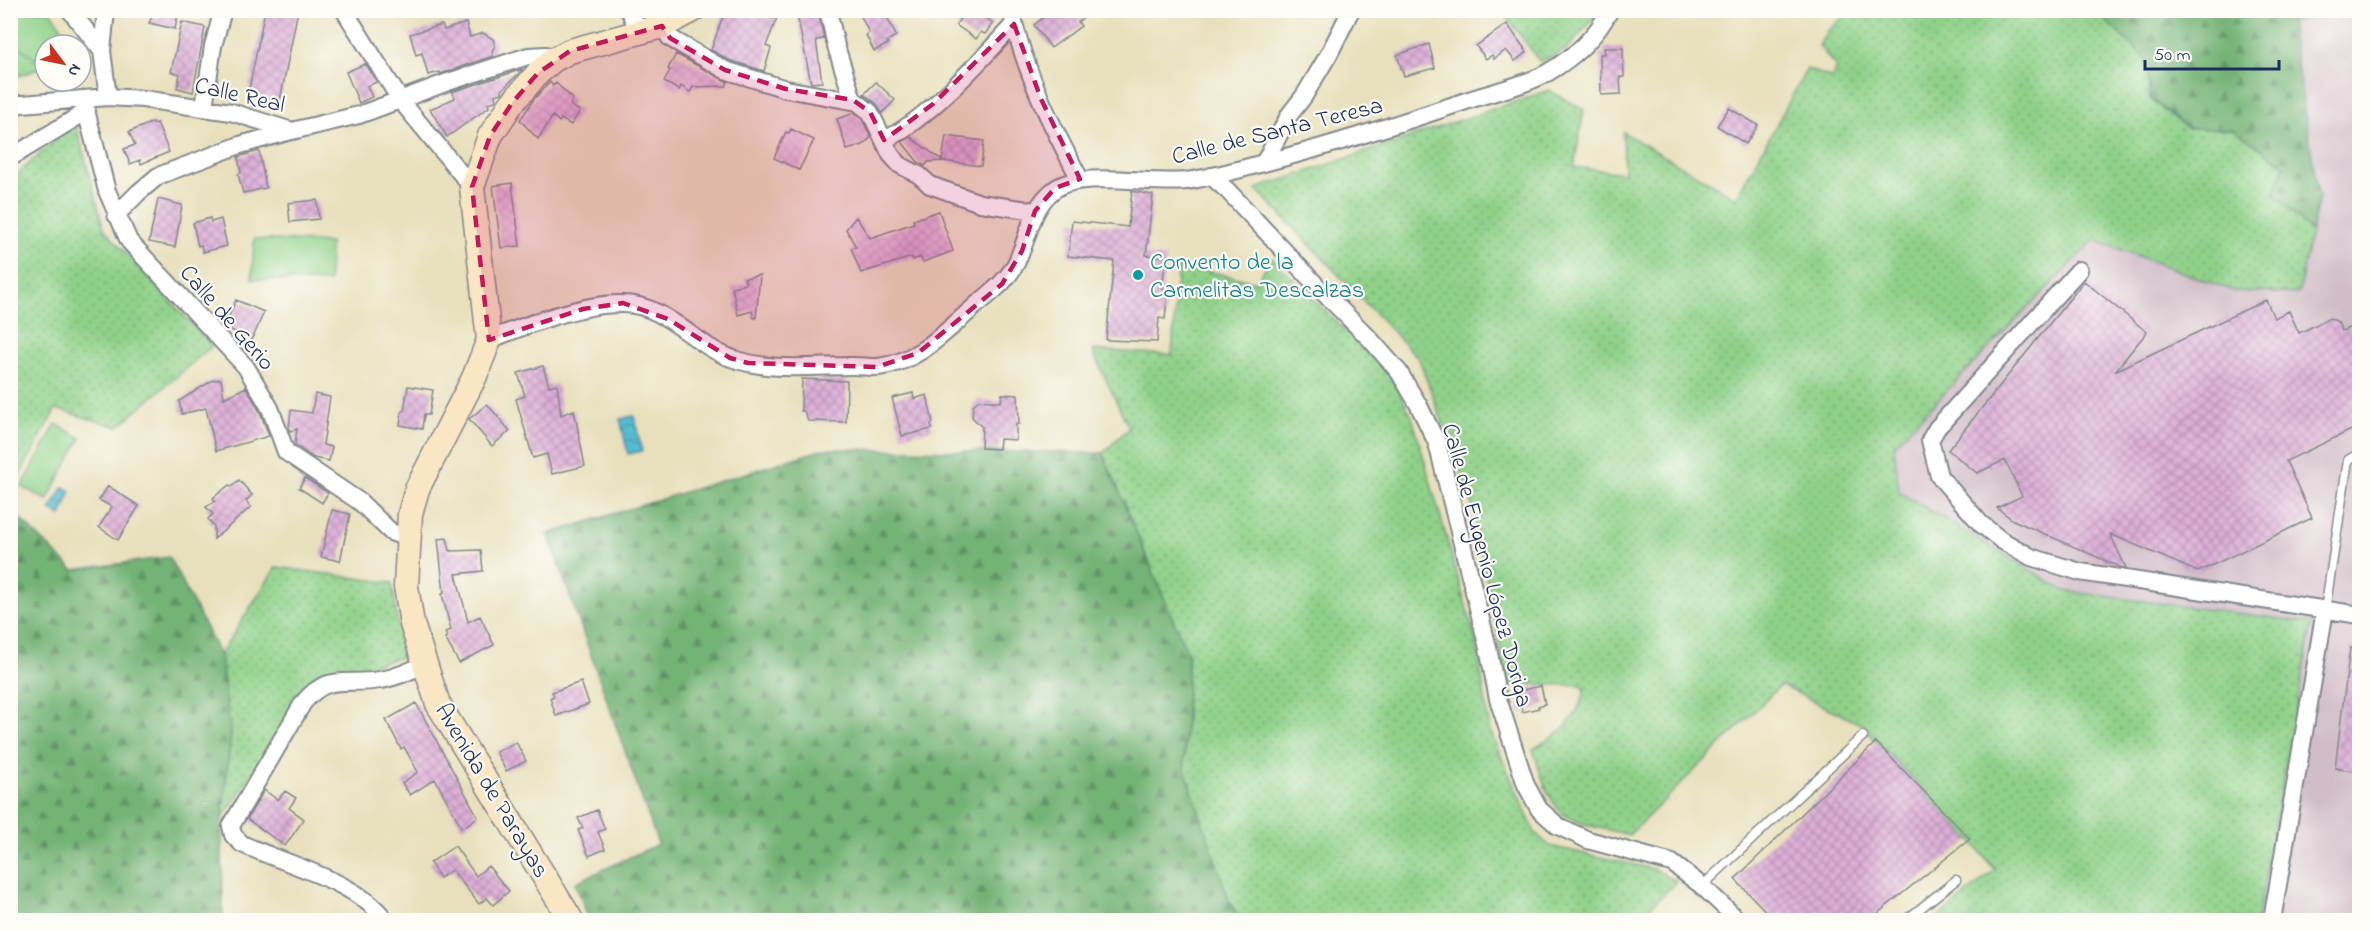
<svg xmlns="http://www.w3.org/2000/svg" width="2370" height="931" font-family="'Indie Flower',sans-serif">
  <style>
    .industrial { fill: #d1bdc8 }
    .grass { fill: url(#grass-dots); stroke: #558074; stroke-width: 1.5 }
    .forest { fill: url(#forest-firs); stroke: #47716a; stroke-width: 1.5 }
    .park { fill: url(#park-crowns); stroke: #558074; stroke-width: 1.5 }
    .pitch { fill: #8fd189; stroke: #558074; stroke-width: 1.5 }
    .water { fill: url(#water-waves); stroke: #387698; stroke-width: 1.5 }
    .building { fill: url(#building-cross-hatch) }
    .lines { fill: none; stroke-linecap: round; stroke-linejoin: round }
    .lane-casing { stroke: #82888d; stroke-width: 11 }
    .street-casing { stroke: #82888d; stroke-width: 20 }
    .secondary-casing { stroke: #82888d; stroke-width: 27 }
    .lane { stroke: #fff; stroke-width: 8 }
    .street { stroke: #fff; stroke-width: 16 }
    .secondary { stroke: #fbe6c4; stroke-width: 24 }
    .marked { fill: #c2185b; fill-opacity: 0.2; stroke: #c2185b; stroke-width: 4.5; stroke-dasharray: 12 8; stroke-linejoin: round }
    .culture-dot { fill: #0f9aa8; stroke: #fdfcf7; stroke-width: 2 }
    .labels { text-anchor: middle; stroke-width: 4.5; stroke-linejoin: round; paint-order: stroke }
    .street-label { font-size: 24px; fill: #1b2f5e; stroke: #fdfcf7 }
    .culture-label { font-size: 24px; fill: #0d838f; stroke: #fdfcf7; text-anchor: start }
  </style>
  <defs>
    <pattern id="grass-dots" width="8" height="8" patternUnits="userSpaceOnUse" patternTransform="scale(1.5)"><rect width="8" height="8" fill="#8fd189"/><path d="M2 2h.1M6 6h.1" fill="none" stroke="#74aa73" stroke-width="1.8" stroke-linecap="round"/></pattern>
    <pattern id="forest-firs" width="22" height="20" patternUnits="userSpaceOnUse" patternTransform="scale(1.5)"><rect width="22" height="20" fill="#73b375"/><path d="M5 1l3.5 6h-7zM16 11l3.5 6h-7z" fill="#5e9263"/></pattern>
    <pattern id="park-crowns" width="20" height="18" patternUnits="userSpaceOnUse" patternTransform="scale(1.5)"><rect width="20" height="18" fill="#8fd189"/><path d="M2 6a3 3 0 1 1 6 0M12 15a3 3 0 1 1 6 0" fill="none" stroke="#74aa73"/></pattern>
    <pattern id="water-waves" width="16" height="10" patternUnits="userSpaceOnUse" patternTransform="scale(1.5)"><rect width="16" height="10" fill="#54bcd1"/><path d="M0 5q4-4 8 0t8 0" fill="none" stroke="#4599ad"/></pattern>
    <pattern id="building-cross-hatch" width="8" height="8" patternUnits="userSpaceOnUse" patternTransform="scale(1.5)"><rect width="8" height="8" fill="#deafd7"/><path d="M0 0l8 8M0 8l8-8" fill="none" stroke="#b38fb2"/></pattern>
  </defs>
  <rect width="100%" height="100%" fill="#fdfcf7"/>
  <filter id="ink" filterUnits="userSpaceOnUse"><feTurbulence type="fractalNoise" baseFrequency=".0167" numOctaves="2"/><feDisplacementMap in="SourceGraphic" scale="12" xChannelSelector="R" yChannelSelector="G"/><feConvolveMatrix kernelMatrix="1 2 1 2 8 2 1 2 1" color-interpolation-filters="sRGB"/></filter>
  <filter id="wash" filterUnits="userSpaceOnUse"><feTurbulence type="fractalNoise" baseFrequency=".008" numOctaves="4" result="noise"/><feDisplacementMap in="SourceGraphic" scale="24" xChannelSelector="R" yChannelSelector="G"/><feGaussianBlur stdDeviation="1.35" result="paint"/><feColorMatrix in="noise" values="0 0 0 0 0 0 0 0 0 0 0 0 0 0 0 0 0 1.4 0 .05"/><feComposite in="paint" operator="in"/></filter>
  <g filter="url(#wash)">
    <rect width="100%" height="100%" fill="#e8e0bc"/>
    <path class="industrial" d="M2337,11H2359V920H2257L2311,623L2065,591L1899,492L1894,445L2094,240L2234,291L2298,294L2319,198L2290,22Z"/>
    <path class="grass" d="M1502,11H1600L1566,50L1540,62Z
      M1849,11H2095L2146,59L2150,99L2187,128L2232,129L2285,165L2274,193L2311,232L2298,294L2234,291L2094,240L1894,445L1899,492L2065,591L2312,623L2257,920H1935L1995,870L1970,839L1860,724L1781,685L1629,835C1611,830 1576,825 1562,813C1546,798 1539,769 1533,749C1561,733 1575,723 1585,691L1582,685L1507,684L1471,499L1419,359L1256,189L1549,90L1584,110L1574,167L1624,173L1623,132L1736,198L1807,69L1832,78L1836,67L1819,46L1826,33Z
      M2291,11H2337L2290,22Z
      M75,122L104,229L212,346L118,427L56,409L11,491V180Z
      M1272,258L1391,376L1412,417L1476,641L1490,731L1535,833L1550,846L1654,869L1677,881L1637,920H1240L1229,901L1184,767L1188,655L1103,453L1129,428L1092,350L1172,355L1178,265L1256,282Z
      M276,567L392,583L403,657L317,679L222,819L231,733L220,655Z"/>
    <path class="forest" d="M2095,11H2291L2290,23L2319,198L2311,232L2274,193L2285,165L2232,129L2187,128L2150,98L2146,59Z
      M824,449L1103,453L1188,655L1184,767L1229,900L1240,920H589L575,883L658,844L548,534Z
      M11,510L73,570L169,557L220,655L231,733L222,819L223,920H11Z"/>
    <path class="park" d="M11,40L43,65L33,71L11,79Z"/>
    <path class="pitch" d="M10,11H50L62,28L57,45H45V62L43,65L11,40Z
      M254,239L330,243L329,282L252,279Z
      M56,424L81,438L47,500L22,487Z"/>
    <path class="water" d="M634,416L642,451L628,454L620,419Z
      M64,487L71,491L61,516L50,510Z"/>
    <g id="blocks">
      <path class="building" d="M155,10H179L175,29L149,23Z
        M265,10H298L280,101L248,94Z
        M725,10H780L766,46L771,48L764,71L729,60L711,50Z
        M796,10H818L824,39L816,40L822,82L811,83Z
        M858,10H884L896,36L887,41L888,44L874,51L866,35L869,33Z
        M965,10H974L993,23L985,34L981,32L976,39L956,25Z
        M1053,10H1094L1078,22L1081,26L1051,48L1034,25Z
        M182,22L205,27L193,92L177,88L180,74L171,72Z
        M466,23L470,37L483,33L493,39L495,46L492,51L493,56L440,74V72L428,75L422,53L416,55L410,34L442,25L444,30Z
        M1507,24L1527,52L1515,61L1506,50L1494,59L1492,55L1486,59L1476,46Z
        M1429,44L1435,68L1404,76L1397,55Z
        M1604,48H1623L1624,77H1620L1621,94L1601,95L1600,54H1605Z
        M676,54L728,82L726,86L693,87L690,92L681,86L679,90L664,82L670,70L668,69Z
        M365,64L377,82L367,86L372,97L359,103L346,72Z
        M523,69L502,90V93L495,95L496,101L488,103L489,107L447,137L430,109L455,98L452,92Z
        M550,82L553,86L556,83L573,99L570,105L580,111L571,125L561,119L559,122L553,116L538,139L520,120L534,99Z
        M876,82L895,100L882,113L877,104L864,94Z
        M1729,108L1758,125L1746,144L1717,126Z
        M854,113L862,119L871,137L863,145L847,150L837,119Z
        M153,122L154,124L157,123L169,152L141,164L140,160L130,164L124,149L135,145L129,132Z
        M791,129L814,140L799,170L774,158L786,132L789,133Z
        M946,136L984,141L981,166L942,161L928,162L925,166L918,162L902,142L910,137L942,160Z
        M259,151L266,188L243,193L238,174L241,173L238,157Z
        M512,183L520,246L501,248L493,186Z
        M1132,191L1153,195L1146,255L1166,257L1162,289H1168L1165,319L1159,318L1157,342L1106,340L1114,261L1068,256L1072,221L1128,227Z
        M158,199L182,205L175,247L149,242Z
        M317,200L319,219L290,222L288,203Z
        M939,211L953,251L923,262L920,257L913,260L912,257L861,273L851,248L856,247L846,229L856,217L870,238L914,223L913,220Z
        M210,218L211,222L221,219L227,246L203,252L201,245L198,246L193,223Z
        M760,275L756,318H754L752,311L738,315L732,287L746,284L744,278Z
        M2084,281L2147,332L2115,371L2266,300L2274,318L2289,311L2299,333L2330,318L2338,322L2342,331L2360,323V426L2286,461L2312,518L2198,572L2110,534L2126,568H2122L2013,520L1997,508L2022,496L2005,460L1977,473L1948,450Z
        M236,300L264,312L252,340L224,327Z
        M543,366L549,386L557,384L561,415L574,410L585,466L552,474L547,454L533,458L516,399L525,396L518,373Z
        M221,379L224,398L246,387L260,412L269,436L216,451L206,408L182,414L179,401L213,380Z
        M802,379L847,381L846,422L808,421L804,411H801Z
        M408,386L433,390L429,415L424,414L422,429L400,425L402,411H404Z
        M913,393L914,399L927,395L933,423L931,424L932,429L902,436L892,398Z
        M315,394L330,397L323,445L332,447L329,461L314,458L295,445L297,429L290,431L289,428L291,410L312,413Z
        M1002,394L1018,395L1019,424H1016V440L1000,439L999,449L981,448L982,427L972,417L973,405L979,400L1001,402Z
        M487,404L510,431L492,446L469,419Z
        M305,478L328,493L322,503L299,488Z
        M239,480L252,495L246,501L251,507L214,539V526L208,519L213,514L206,507L215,501L213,498L229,485L231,487Z
        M108,486L139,506L118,540L99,527L112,507L99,500Z
        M332,510L350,514L340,561L321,557Z
        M447,538L450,551L481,550L483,571L456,574L468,622L480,616L494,645L459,663L445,638L447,637L445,632L451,630L442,594L444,593L438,539Z
        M2350,648H2360V772L2335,768Z
        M581,682L589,704L556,716L550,698L554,696L552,692Z
        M1541,686L1545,704L1538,706L1539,708L1522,712L1518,691Z
        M416,703L478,817L462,828L435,779L410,795L402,783L418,772L404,747L401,749L386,720Z
        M516,742L526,761L506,771L496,752Z
        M1876,742L1970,839L1868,921H1775L1735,879Z
        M264,790L278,800L285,791L296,798L289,808L304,819L285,846L247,819Z
        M597,810L605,829L598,832L605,849L589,856L578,830L583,828L578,818Z
        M455,846L476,876L488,866L509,891L493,905L487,898L479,904L452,870L440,878L430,863Z"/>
    </g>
  </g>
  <g filter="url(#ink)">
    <use href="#blocks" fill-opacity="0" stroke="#82888d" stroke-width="1.5"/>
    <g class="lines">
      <g class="lane-casing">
        <path id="lane" d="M2325,610L2348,460L2360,453
          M1702,886L1863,736
          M1906,920L1956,880"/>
      </g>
      <g class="street-casing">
        <path id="street" d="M70,10L102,51
          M106,10L102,51L108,97
          M344,10L401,101L472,187
          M629,10L639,31
          M828,10L836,46L853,100
          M1011,10C1024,70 1051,125 1080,179
          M662,26L670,38L725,70L786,89L857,102L870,112L891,155L900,165L919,175L930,185L980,203L1035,211
          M83,99L107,191L129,241L246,367L270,408L286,452L360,502L391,532L410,539
          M10,105L108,97L143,99L231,112L292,131L359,115L448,82L528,56L546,55L553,60
          M204,107L213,46L223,10
          M884,140C926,121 982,59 1014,24
          M10,158L87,111
          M1264,163L1290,114L1304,96L1329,54L1351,10
          M1211,176L1228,191L1318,287L1370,339L1399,372L1418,404L1437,443L1488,648L1498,699L1526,785L1539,809L1558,826L1588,840L1672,863L1702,886L1738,920
          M116,215L139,192L158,176L240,145L291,131
          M2079,270L1937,428L1930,440L1939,476L1981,524L2001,540L2031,557L2080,572L2360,615
          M489,340C526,325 585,302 624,304C667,305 694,345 731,358C768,372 814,366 852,366C860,366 869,367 878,367C917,363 945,332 974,307C988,295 1004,284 1014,267C1029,241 1029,208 1055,189C1080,170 1152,185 1186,181C1214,177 1241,169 1267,162C1334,145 1398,124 1463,102C1491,92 1521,87 1547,73C1573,58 1596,37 1610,10
          M385,920C357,881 285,864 242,844L233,835L231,826L303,703C328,672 346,686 380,680C396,678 409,671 424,665
          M2272,920L2325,610"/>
      </g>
      <g class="secondary-casing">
        <path id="secondary" d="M571,920L438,704L412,624L406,586L410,514L417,489L474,378L489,340L472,187L490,136L512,103L538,73L553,60L570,51L662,26L693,10"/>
      </g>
      <use href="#lane" class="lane"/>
      <use href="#street" class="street"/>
      <use href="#secondary" class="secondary"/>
    </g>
  </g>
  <path class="marked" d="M1014,24L1041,99L1080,179L1055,188L1035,211L1022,251L1002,284L918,353L877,367L748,363L730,358L668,319L623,303L583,309L489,340L472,187L490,136L512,103L538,73L570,51L662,26L670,38L725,70L786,89L853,100L870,112L884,140L933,104Z"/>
  <circle class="culture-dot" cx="1138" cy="275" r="6"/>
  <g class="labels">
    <g class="street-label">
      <text transform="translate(240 94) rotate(13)" y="8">Calle Real</text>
      <text transform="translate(1277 130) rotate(-14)" y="8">Calle de Santa Teresa</text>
      <text transform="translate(228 317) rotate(49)" y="8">Calle de Gerio</text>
      <text transform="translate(1488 565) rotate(75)" y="8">Calle de Eugenio López Doriga</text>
      <text transform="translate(493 790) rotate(59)" y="8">Avenida de Parayas</text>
    </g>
    <g class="culture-label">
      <text x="1150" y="269">Convento de la<tspan x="1150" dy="28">Carmelitas Descalzas</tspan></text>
    </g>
  </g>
  <rect width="2370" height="931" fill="none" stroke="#fdfcf7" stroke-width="36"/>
  <g transform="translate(63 63) rotate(122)"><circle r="28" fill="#fdfcf7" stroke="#a3aaba" stroke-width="1.5"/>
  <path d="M0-4.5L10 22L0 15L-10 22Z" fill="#c8321e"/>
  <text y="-9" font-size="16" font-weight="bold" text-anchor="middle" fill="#1b2f5e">N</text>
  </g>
  <path d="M2145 60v9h134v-9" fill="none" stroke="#1b2f5e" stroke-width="3"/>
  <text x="2154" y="60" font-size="18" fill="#1b2f5e" stroke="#fdfcf7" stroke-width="4.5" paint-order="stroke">50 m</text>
</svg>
